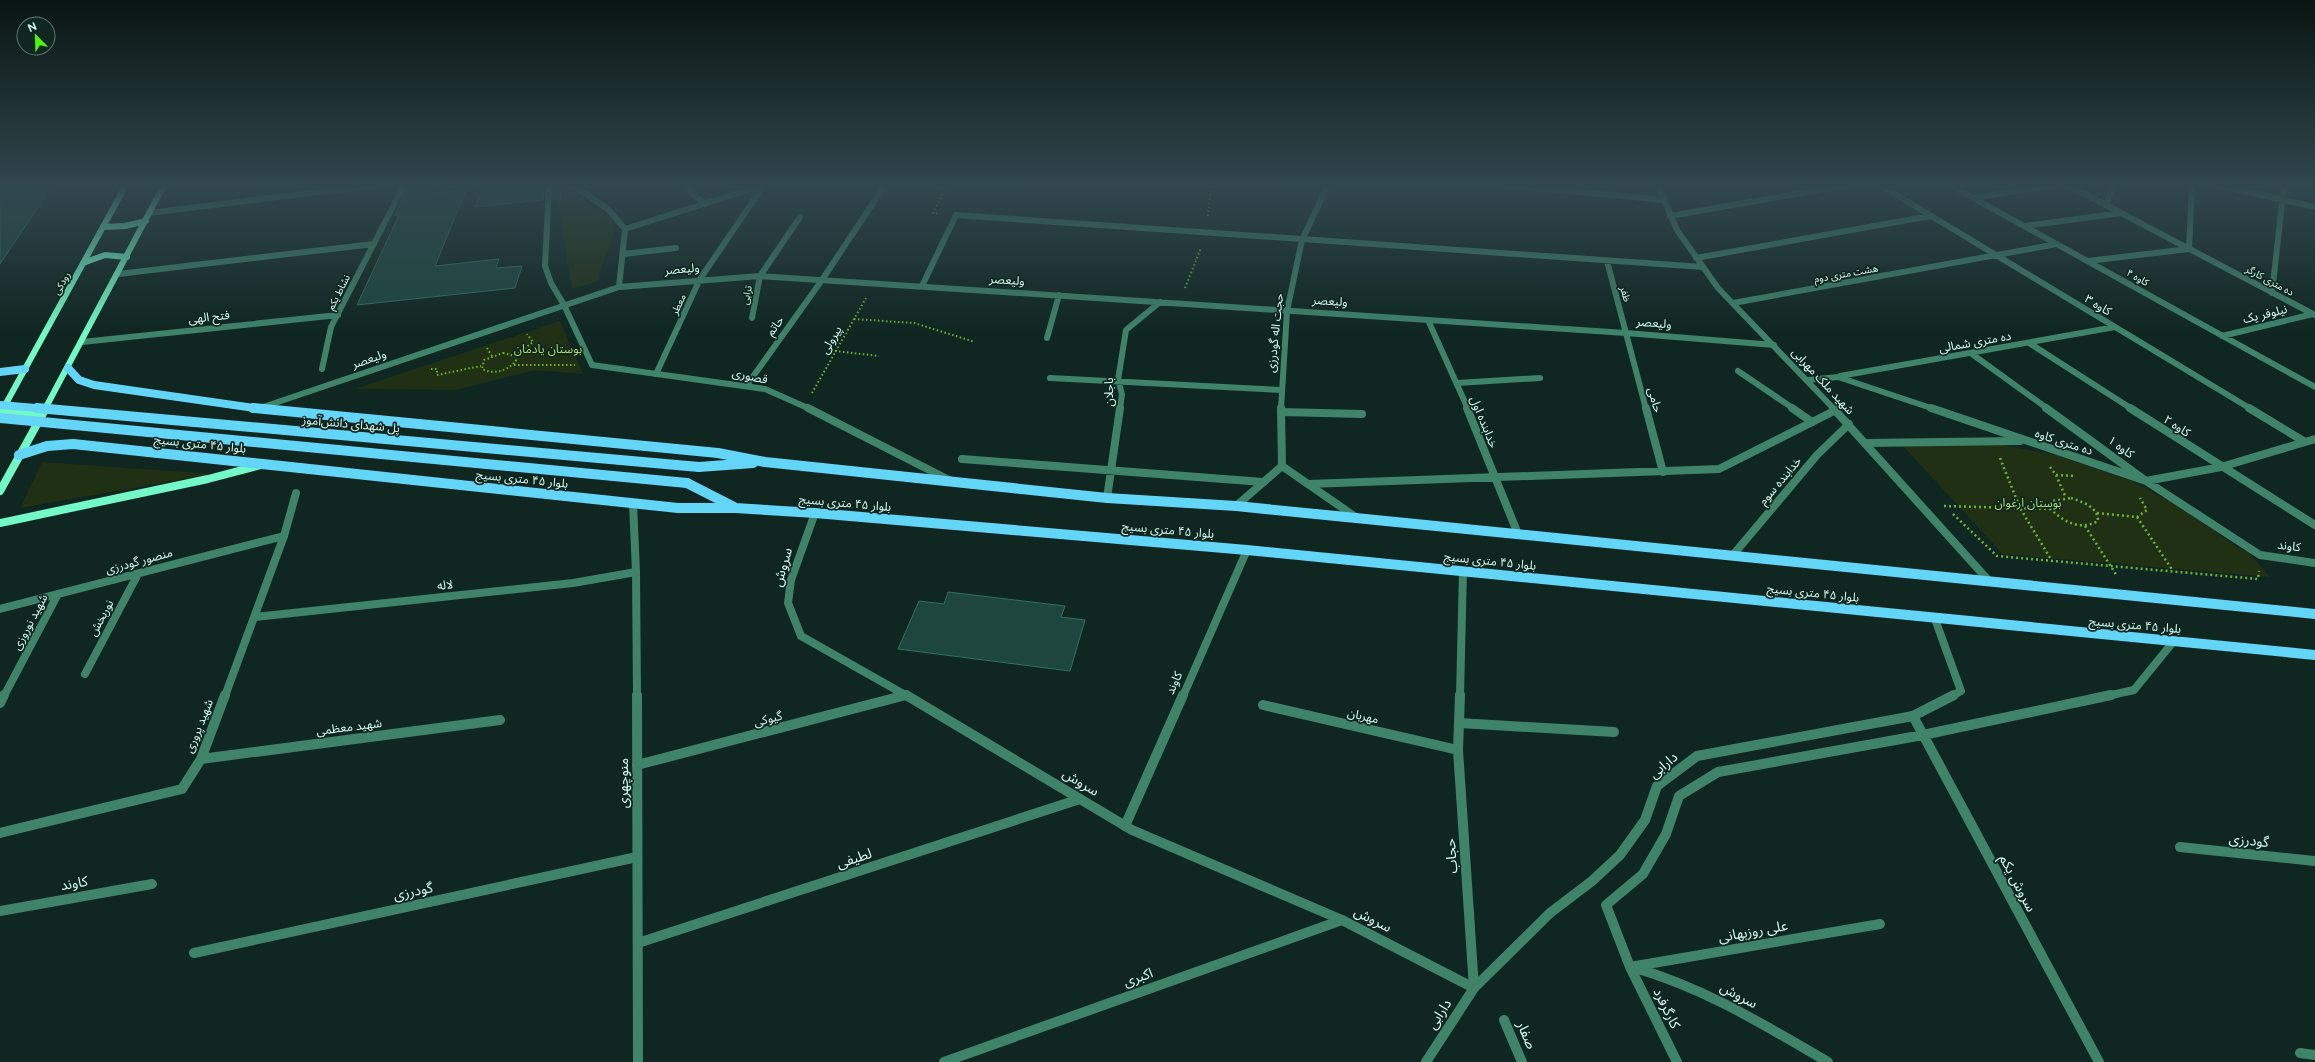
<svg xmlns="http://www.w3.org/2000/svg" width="2315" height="1062" font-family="Figtree,'Noto Sans Arabic',sans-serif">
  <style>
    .green { fill: #203014 }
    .building { fill: #1d463e; stroke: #307164 }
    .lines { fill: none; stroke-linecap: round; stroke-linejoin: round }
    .path-far1 { stroke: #6fb335; stroke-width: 2; stroke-dasharray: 1.5 2.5; stroke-linecap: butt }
    .path { stroke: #6fb335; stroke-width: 2.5; stroke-dasharray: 2 3; stroke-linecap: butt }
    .service-far2 { stroke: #3e836a; stroke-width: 6 }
    .service-far1 { stroke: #3e836a; stroke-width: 8 }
    .service { stroke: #3e836a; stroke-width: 10 }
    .minor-far2 { stroke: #3e836a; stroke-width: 6 }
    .minor-far1 { stroke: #3e836a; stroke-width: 8 }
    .minor { stroke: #3e836a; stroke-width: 10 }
    .tertiary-far2 { stroke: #3e836a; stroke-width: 6 }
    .tertiary-far1 { stroke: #3e836a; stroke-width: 8 }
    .tertiary { stroke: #3e836a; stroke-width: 10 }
    .secondary-far1 { stroke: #73f9c7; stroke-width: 6 }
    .secondary { stroke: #73f9c7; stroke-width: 8 }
    .primary-far1 { stroke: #63d6f8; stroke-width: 8 }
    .primary { stroke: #63d6f8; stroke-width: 10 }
    .primary-bridge-far1 { stroke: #63d6f8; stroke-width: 8 }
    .primary-bridge { stroke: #63d6f8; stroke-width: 10 }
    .labels { text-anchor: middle; stroke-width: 3.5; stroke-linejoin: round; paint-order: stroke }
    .far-street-label { font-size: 10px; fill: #d7fdf2; stroke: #102621 }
    .street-label { font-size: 12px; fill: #d7fdf2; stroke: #102621 }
    .park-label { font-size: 12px; fill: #b2db66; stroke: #102621 }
    .near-street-label { font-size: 14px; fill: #d7fdf2; stroke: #102621 }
  </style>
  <rect width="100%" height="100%" fill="#102621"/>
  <path class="green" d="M565,188L612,219L614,233L596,282L572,289L556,191Z
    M560,321L583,374L535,370L455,390L354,389Z
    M1902,445H2002L2057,455L2132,481L2179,506L2236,546L2248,552L2270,577L2003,554Z
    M42,462L213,474L20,508Z"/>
  <path class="building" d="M18,185H53L0,264V187Z
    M431,185L428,194L466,190L435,266L499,259L496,268L522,266L515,288L357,305L399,215H395L408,187Z
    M484,185H544L543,200L475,207Z
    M554,185H560L561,199H553Z
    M948,592L1065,606L1061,617L1085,620L1070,671L898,649L919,601L944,604Z"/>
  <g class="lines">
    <path class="path-far1" d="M919,185L945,189L933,213L940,214
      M1208,216L1211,185
      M1185,288L1201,248
      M854,319L914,323L975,342
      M487,348L492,356
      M835,351L879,356
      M503,353L515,356L516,361C507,371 494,375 482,369L484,360Z
      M515,356L533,342L527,334
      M514,365H575
      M431,369H437V375L481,366
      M812,393L866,298"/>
    <path class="path" d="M2000,458L2020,508L2052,561
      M2050,467L2056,475L2066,498
      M2056,475L2074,476
      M2071,498C2083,502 2098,507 2098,521C2081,531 2063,522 2051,509L2052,501Z
      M1944,506L2051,509
      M2097,513L2137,517L2147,510L2140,498
      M1953,514L1997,556L2258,579L2259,571
      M2137,517L2173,571
      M2085,526L2117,576"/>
    <path class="service-far2" d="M752,318L760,276L800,217
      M1738,371L1794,409
      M1457,383L1540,378
      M747,385L822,280L885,185"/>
    <path class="service-far1" d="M1792,408L1812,422
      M1281,412L1362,414"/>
    <path class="service" d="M1459,723L1614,732"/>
    <path class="minor-far2" d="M573,185L608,209L625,229L619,287
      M683,185L705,204
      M1507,185L1664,200
      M1880,185L2251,409
      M1950,185L2315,387
      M2068,185L2315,315
      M2217,185L2315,207
      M1973,198L2055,185
      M2105,205L2115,185
      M149,213L376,185
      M1670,216L1847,185
      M2025,226L2121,213
      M625,229L763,185
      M623,254L676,248
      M1696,258L1930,216
      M1607,261L1646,409
      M2088,261L2189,249L2192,185
      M118,274L374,244
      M922,286L956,215L1703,267
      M2272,293L2284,185
      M1733,303L2057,244
      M1428,320L1468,409
      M2222,336L2313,314
      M1047,338L1059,295
      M82,342L338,315
      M2029,343L2132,409
      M1972,354L2048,409
      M322,369L331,327L404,185
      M656,374L700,279L764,185
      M1840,376L2115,327
      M1050,378L1282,390
      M1808,380L1838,377L1934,409
      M260,408L619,287L760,276L1626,333L1774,345
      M1120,409L1122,394L1118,380L1126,330L1160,302"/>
    <path class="minor-far1" d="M1467,408L1518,534
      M1646,408L1663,472
      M1931,408L2146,481L2221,467L2315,439
      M2046,408L2146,481L2260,555L2315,563
      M2130,408L2315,525
      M2249,408L2305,442
      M1866,443L2020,441
      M962,459L1263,482
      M1309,484L1719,469L1836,410
      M1107,498L1120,408
      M1733,555L1817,455L1849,424
      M0,609L284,536
      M255,617L573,583L636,572
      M85,674L138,574
      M4,696L58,594
      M225,696L284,536L296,493
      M903,696L906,695
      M1183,696L1247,550
      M1460,696L1463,571
      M2107,696L2134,690L2173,642"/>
    <path class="minor" d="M1460,695L1458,750L1474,988
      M0,703L4,695
      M1263,705L1458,750
      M1913,716L2099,1062
      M201,759L500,720
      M637,765L906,695
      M1125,826L1183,695
      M0,833L182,789L201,759L225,695
      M2180,847L2315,861
      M0,911L152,884
      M638,943L1080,799
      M194,953L637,857
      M1630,967L1880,924
      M1635,968C1705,988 1766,1026 1828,1062
      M1504,1020L1522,1062
      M2300,1053L2315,1055
      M944,1062L1342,920
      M1677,1062L1630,967L1606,905L1643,874L1666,834L1679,796L1718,772L1923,735L2111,695"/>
    <path class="tertiary-far2" d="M549,185L545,266L551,283L564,305L592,365L765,389L810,409
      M1658,185L1677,230L1718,288L1834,409
      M1281,409L1287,311L1302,240L1328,185"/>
    <path class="tertiary-far1" d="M808,408L949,480
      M1281,408L1282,466L1357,518
      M1833,408L1989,581
      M633,503L636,572L637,696
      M1236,506L1282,466
      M815,513L791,580L788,603L801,636L907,696
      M1935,619L1961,691L1952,696"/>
    <path class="tertiary" d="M637,695L638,1062
      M906,695L1132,830L1342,920L1474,988
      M1426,1062L1474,988L1550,913L1592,881L1620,855L1645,820L1657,786L1697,756L1913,716L1954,695"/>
    <path class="secondary-far1" d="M103,227L125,226L146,221
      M83,263L105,255L127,257
      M3,409L126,185
      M45,409L164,185"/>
    <path class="secondary" d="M2,412L42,414
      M0,415L4,408
      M0,491L46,408
      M0,523L208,479L261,465"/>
    <path class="primary-far1" d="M68,368L79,380L94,385L261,409
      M0,372L25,369"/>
    <path class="primary" d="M253,408L718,453L765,462L1107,498L1236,506L2315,614
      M19,455L47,446L73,444L678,508H735L815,513L1247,550L2315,655
      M699,467L753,463
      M687,483L734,507"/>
    <path class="primary-bridge-far1" d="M0,405L48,409"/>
    <path class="primary-bridge" d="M37,408L699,467
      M0,418L687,483"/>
  </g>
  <linearGradient id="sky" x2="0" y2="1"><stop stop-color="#091512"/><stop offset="0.56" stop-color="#31474e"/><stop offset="1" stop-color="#31474e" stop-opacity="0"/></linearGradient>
  <rect width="2315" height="333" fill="url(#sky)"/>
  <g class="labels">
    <g class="far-street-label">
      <text transform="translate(1846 273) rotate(-10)" y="4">هشت متری دوم</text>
      <text transform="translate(2138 277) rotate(29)" y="4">کاوه ۴</text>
      <text transform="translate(2270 280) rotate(28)" y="4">ده متری کارگر</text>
      <text transform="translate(61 283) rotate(-61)" y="4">رودکی</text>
      <text transform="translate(338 292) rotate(-63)" y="4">نشاط یکم</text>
      <text transform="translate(1626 294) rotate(75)" y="4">ظفر</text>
      <text transform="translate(746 295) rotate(-79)" y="4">ترابی</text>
      <text transform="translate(678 304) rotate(-65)" y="4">معطر</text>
    </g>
    <g class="street-label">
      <text transform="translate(682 269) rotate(-5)" y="4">ولیعصر</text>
      <text transform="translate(1007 280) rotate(4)" y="4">ولیعصر</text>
      <text transform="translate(1330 301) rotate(4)" y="4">ولیعصر</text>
      <text transform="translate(2098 305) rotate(31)" y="4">کاوه ۳</text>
      <text transform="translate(2265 314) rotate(-14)" y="4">نیلوفر یک</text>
      <text transform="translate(209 317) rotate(-6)" y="4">فتح الهی</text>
      <text transform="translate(1654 323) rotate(5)" y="4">ولیعصر</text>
      <text transform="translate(775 326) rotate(-54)" y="4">حاتم</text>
      <text transform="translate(1275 333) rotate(-84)" y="4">حجت اله گودرزی</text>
      <text transform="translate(831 340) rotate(-60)" y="4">پیرولی</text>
      <text transform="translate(1975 342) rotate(-10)" y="4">ده متری شمالی</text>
      <text transform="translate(369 359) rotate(-19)" y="4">ولیعصر</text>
      <text transform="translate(750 376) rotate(12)" y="4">قصوری</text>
      <text transform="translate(1823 381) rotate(47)" y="4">شهید ملک مهرابی</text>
      <text transform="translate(1109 392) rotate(-90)" y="4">باجلان</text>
      <text transform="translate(1655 400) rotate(75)" y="4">حامی</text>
      <text transform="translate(1484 422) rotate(68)" y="4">خدابنده اول</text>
      <text transform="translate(351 424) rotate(5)" y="4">پل شهدای دانش‌آموز</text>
      <text transform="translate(2177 426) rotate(33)" y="4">کاوه ۲</text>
      <text transform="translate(2064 442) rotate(18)" y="4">ده متری کاوه</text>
      <text transform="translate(200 444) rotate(6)" y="4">بلوار ۴۵ متری بسیج</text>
      <text transform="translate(2121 447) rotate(36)" y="4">کاوه ۱</text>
      <text transform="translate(522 479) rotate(6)" y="4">بلوار ۴۵ متری بسیج</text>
      <text transform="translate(1780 481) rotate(-50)" y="4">خدابنده سوم</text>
      <text transform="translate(845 503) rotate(5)" y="4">بلوار ۴۵ متری بسیج</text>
      <text transform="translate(1168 530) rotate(5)" y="4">بلوار ۴۵ متری بسیج</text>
      <text transform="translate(2289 546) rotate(7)" y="4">کاوند</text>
      <text transform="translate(139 561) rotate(-15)" y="4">منصور گودرزی</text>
      <text transform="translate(1490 561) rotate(6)" y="4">بلوار ۴۵ متری بسیج</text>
      <text transform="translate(445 585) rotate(-6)" y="4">لاله</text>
      <text transform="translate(1813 593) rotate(6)" y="4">بلوار ۴۵ متری بسیج</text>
      <text transform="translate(101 618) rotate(-62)" y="4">نوربخش</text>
      <text transform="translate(30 622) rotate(-62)" y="4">شهید نوروزی</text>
      <text transform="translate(2135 625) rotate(5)" y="4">بلوار ۴۵ متری بسیج</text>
      <text transform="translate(1174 683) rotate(-66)" y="4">کاوند</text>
      <text transform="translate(1363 716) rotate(13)" y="4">مهربان</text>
      <text transform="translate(768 719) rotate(-15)" y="4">گیوکی</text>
      <text transform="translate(199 726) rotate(-68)" y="4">شهید پروری</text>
      <text transform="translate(349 727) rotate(-7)" y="4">شهید معظمی</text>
    </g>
    <g class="park-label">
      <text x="548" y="353">بوستان یادمان</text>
      <text x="2028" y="507">بوستان ارغوان</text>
    </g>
    <g class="near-street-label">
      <text transform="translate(782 567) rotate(-74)" y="5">سروش</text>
      <text transform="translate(1663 765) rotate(-40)" y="5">دارابی</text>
      <text transform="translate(1081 782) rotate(31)" y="5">سروش</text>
      <text transform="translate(623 783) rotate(-90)" y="5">منوچهری</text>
      <text transform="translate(2249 840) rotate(6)" y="5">گودرزی</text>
      <text transform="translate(1451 856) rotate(-94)" y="5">حجاب</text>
      <text transform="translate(854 858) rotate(-18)" y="5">لطیفی</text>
      <text transform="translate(74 883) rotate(-10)" y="5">کاوند</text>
      <text transform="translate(2018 883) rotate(62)" y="5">سروش یکم</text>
      <text transform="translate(413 891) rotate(-12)" y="5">گودرزی</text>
      <text transform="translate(1373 919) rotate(27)" y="5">سروش</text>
      <text transform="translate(1753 931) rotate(-10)" y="5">علی روزبهانی</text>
      <text transform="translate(1138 977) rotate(-20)" y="5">اکبری</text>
      <text transform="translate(1739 995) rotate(28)" y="5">سروش</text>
      <text transform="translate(1667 1008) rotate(64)" y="5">کارگرفرد</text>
      <text transform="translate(1439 1014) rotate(-57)" y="5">دارابی</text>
      <text transform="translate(1527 1035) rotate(67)" y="5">صفار</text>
    </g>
  </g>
  <g transform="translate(36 36) rotate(337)"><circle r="19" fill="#102621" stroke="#607c75"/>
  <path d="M0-3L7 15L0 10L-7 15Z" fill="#51f40c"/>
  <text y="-6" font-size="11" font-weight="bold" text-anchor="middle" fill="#d7fdf2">N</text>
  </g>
</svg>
